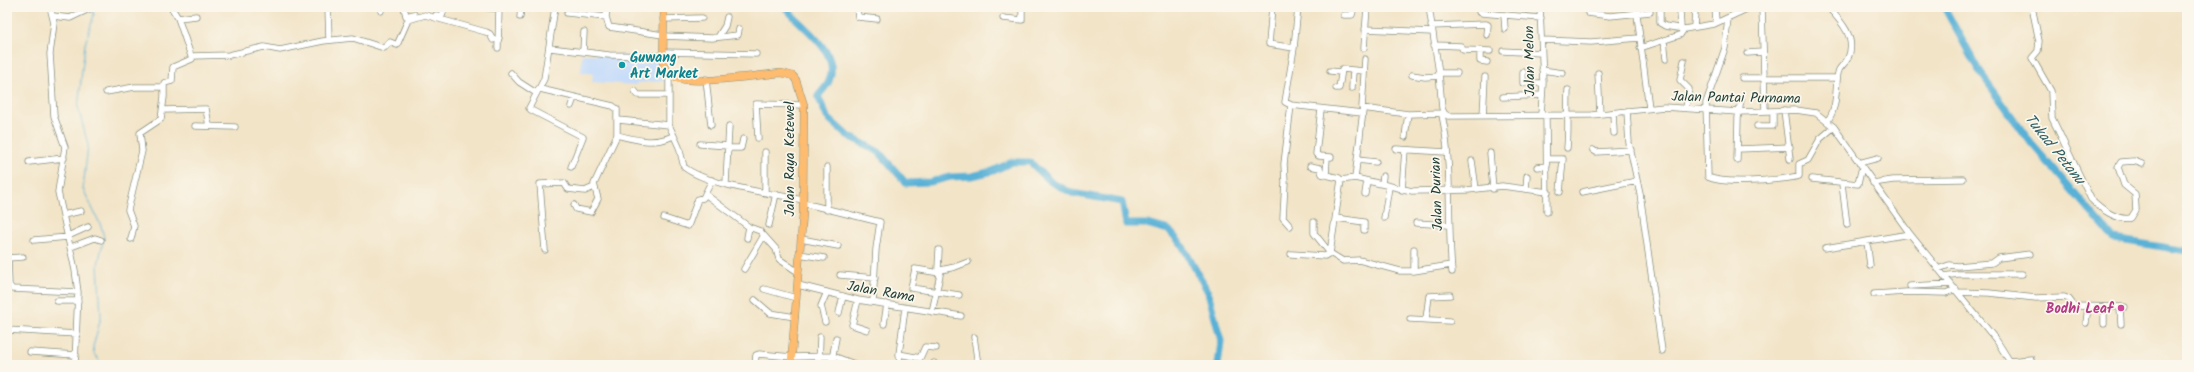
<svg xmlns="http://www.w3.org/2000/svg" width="2194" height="372" font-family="Kalam,sans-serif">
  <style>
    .built { fill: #c7ddf9 }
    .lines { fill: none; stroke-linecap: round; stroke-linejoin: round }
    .stream { stroke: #59b1d6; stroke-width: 1 }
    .river { stroke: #59b1d6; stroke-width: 7 }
    .minor-casing { stroke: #88907e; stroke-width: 7 }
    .major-casing { stroke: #88907e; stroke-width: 8 }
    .minor { stroke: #fff; stroke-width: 5.5 }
    .major { stroke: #fdbc6f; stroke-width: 7 }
    .culture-dot { fill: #0f9aa8; stroke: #fbf7ec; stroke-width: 1.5 }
    .hotel-dot { fill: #d1479c; stroke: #fbf7ec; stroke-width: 1.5 }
    .labels { text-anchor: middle; stroke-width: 3.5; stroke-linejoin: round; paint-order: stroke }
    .culture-label { font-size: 14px; font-weight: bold; fill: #0d838f; stroke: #fbf7ec; text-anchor: start }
    .street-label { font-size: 14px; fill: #1f3d34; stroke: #fbf7ec }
    .hotel-label { font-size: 14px; font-weight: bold; fill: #b23c85; stroke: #fbf7ec; text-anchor: end }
    .water-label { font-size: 15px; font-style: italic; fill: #306065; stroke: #fbf7ec }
  </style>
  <rect width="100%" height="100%" fill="#fbf7ec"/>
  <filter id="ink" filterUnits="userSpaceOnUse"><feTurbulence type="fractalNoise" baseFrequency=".025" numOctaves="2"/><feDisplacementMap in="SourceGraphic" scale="8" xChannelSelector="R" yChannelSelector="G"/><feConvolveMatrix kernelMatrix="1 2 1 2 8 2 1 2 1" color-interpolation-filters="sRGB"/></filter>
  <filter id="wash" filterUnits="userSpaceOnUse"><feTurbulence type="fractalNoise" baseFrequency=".012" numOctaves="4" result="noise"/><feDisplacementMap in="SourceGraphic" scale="16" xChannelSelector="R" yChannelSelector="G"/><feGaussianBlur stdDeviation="0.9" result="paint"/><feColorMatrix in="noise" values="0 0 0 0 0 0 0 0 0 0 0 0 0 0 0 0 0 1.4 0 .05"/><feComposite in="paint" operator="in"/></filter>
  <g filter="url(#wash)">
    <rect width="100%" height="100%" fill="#f2e4c7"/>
    <path class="built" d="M582,54L660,57L665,81L636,83V85L592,82L593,74L581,72Z"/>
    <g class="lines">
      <path class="stream" d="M92,7L94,15L85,44L78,107L88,145L83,189L101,226L104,237L98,265L101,317L93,347L94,354L103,365"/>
      <path class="river" d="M785,7C800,27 842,51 829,81C827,86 821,92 818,96L827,117L847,135L879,152L906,183L930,182L950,177L972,176L993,171L1012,162H1030L1051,182L1072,193L1122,202L1126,224H1147L1169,230L1182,245L1208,292L1221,341L1218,365
        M1944,7L1978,69L2031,143L2114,239L2187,251"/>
    </g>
  </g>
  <g filter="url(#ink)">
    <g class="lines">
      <g class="minor-casing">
        <path id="minor" d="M50,7L54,23L50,54L54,116L65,147L58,192L75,270L78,292L75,365
          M328,7L329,40
          M404,7L406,16L414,14
          M480,7L500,9
          M555,7L544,79L529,108L531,110L583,137L571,167
          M607,7L606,17L609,27L663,35
          M857,7L858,17L877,19
          M1272,7L1269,44L1294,48
          M1298,7L1294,48L1285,102L1291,105L1362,113
          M1429,7L1439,73L1442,108L1444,113L1448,116L1592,115L1664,107L1738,112L1796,110L1816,113L1834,127L1910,234L1997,341L2012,365
          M1478,7L1479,12L1482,13L1541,18
          M1540,7L1543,83L1541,115
          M1636,7L1649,108
          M1660,7V23L1665,26L1684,29
          M1715,7L1716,22
          M1762,7L1765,111
          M2032,7L2039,41L2038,51L2032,58L2051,91L2052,118L2091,199C2101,209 2117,221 2131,218L2136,210L2135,194L2124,185L2118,167L2121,162L2134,161L2142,164
          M461,8V7
          M381,11L382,7
          M1680,12L1681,28
          M567,13L606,17
          M1588,13L1610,16L1650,12
          M436,15L442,16L445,7
          M1344,15H1352L1354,7
          M1504,15L1505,29
          M53,16L70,18L89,9
          M520,17L521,7
          M178,18L196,16
          M1003,18L1022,20V7
          M1728,18L1725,48L1706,103L1708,177C1725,185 1780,180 1799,176V164L1808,160L1820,139L1834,127
          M663,19L702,18
          M1431,26L1486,24L1488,25L1487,35
          M1694,26L1695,12
          M1365,29L1432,32
          M663,36L712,38L738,35L739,29
          M718,37L725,26L727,17
          M1542,40L1591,42L1639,38
          M1664,40L1666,59
          M1434,45L1461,46L1463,50L1490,51
          M498,48L499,7
          M550,48L609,55L663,56
          M1364,48L1367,7
          M1640,48L1680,35L1684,29L1714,24L1751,7
          M1480,50V61L1487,62
          M1503,51L1541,53
          M583,52L584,32
          M663,52L756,54
          M1747,53L1763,52
          M192,56L229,55L264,47L280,50L323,41L353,38L384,48L390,42L397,45L408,20L425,15L486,32L490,34L493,40L499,38
          M1365,59L1362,108L1408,114L1444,113
          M1684,61L1680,80L1689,89L1686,108
          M1542,70L1563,73
          M1330,71L1340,72
          M1523,72V83H1543
          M511,73L519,82L536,93
          M1439,73H1457
          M1598,73L1600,114
          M669,74V125L679,147L684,167C708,186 771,193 803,200
          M1412,75L1425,77L1439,76
          M1742,78H1837
          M706,79L711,125
          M1336,88H1339L1342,69L1364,71
          M1352,88L1353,70
          M540,89L613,106L617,109V135L594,184L598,199L591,212L576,209L574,205
          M635,91L638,95H669
          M106,92L135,87H164
          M1503,97L1542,95
          M571,106L574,98
          M1321,109L1316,154L1319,156L1331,157
          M163,110L206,109L209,126
          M1784,110L1790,159
          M1627,111L1629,143L1640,194L1662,351
          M1613,113L1614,133
          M1442,115C1453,166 1447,220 1452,272
          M1546,115L1547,212
          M1483,116L1485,77
          M618,120L669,125
          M1828,121C1838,105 1835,91 1838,73C1839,66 1845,65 1848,58C1857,38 1841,21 1828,7
          M195,126L235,127
          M1757,126H1773V111
          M617,135C636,140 654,145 673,136
          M1405,137L1408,114
          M758,138L756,104L804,105
          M700,144L728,146
          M728,148H741L743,139
          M1567,148C1569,128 1567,110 1568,90
          M1396,149L1446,152
          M1738,149L1790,147
          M1593,150L1596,152L1631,150
          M765,152V192
          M1490,153L1493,189
          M1548,159H1563L1560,192
          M1357,160L1376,162
          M1737,160L1738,118L1741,100
          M1472,161L1476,189
          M29,162L64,158
          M1859,163L1878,158
          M1537,167L1547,166
          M1326,175L1327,157
          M1355,178L1363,111
          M1812,179L1858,184L1861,171L1863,169
          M1341,180L1355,178L1412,191L1468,190L1502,186L1548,192
          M726,183L729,126
          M1873,183L1893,180L1963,179
          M1382,184L1383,176
          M1842,184L1847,225
          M1526,189L1527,176
          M1402,190L1405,150
          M1582,192L1637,181
          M705,194L749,227L760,231L776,249L779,259L798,272
          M1365,194L1367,181
          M803,203L880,222L876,249L873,302
          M827,210V167
          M63,215L81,211
          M664,218L688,226L698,199L703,198L712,180
          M1336,218L1364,222V230
          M1384,218L1389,187
          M1314,222V233L1330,253L1343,261L1359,260L1400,271H1414L1451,265
          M1416,223L1449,225
          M769,225L776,194
          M1290,226L1283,218L1285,182L1284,164L1291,105
          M68,236L88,227
          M747,238L749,227
          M131,239L134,226L128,210L142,151L140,133L161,119L164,97V83L172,81L173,67L192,59L178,18L171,7
          M801,239L838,246
          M34,240L68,237
          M1867,242L1870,265
          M71,247L95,238L101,240
          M1825,248L1910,234
          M1414,249V271
          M545,250L540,184L564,183L568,189L585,191L594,187
          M939,250L938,269L941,271
          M799,254L824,258
          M1291,254L1325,256L1330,253L1341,180L1339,178L1322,174L1320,168L1310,166
          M7,258L23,257
          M8,258L9,285L12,289L78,292
          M744,269L763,237
          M1938,269L1949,265L1958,266L1992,263L1999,258L2030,254
          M940,273L915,269L911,288L959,295
          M840,275L875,278
          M1944,276L1958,274H2022
          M798,285L858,300L961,316
          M1910,286L1951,284
          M764,289L796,298
          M1958,292L1989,293L2036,298L2064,297L2069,299L2074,306L2125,307
          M1874,294L1907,292L1946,293L1956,289
          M755,300L770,313L795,317
          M858,300L852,325L867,330
          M57,301H78
          M2104,308V324
          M2120,308L2121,324
          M932,312L941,270L955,267L968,262
          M839,313L843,296
          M1410,319L1450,321
          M1426,319L1429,296L1450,295
          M825,322L821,306L827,292
          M2086,323L2088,307
          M884,324L887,304
          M7,330L77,334
          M974,337L978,365
          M30,352L76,355
          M899,354L920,358L925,347L936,348
          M2010,361L2031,359
          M755,365L756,355L759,354L792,357L833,356L857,365
          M819,365L820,337
          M831,365L836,338
          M900,365L899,354L905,308
          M934,365V363"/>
      </g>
      <g class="major-casing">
        <path id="major" d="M664,7L663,63C666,70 670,76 677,78C697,85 758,75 782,73L793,76L796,80L804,105L803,213L791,365"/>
      </g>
      <use href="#minor" class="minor"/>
      <use href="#major" class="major"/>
    </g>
  </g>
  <circle class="culture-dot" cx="622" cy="65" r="4"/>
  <circle class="hotel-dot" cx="2121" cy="308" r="4"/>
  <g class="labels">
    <g class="culture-label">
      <text x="630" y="62">Guwang<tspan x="630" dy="16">Art Market</tspan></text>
    </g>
    <g class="street-label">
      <text transform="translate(1529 61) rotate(-91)" y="5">Jalan Melon</text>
      <text transform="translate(1736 97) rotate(1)" y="5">Jalan Pantai Purnama</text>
      <text transform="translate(789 159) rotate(-90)" y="5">Jalan Raya Ketewel</text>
      <text transform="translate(1436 194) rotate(-92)" y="5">Jalan Durian</text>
      <text transform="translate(881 291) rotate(10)" y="5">Jalan Rama</text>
    </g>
    <g class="hotel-label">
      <text x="2113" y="313">Bodhi Leaf</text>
    </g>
    <g class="water-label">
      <text transform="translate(2055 149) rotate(51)" y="5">Tukad Petanu</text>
    </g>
  </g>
  <rect width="2194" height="372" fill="none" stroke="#fbf7ec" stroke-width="24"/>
</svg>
